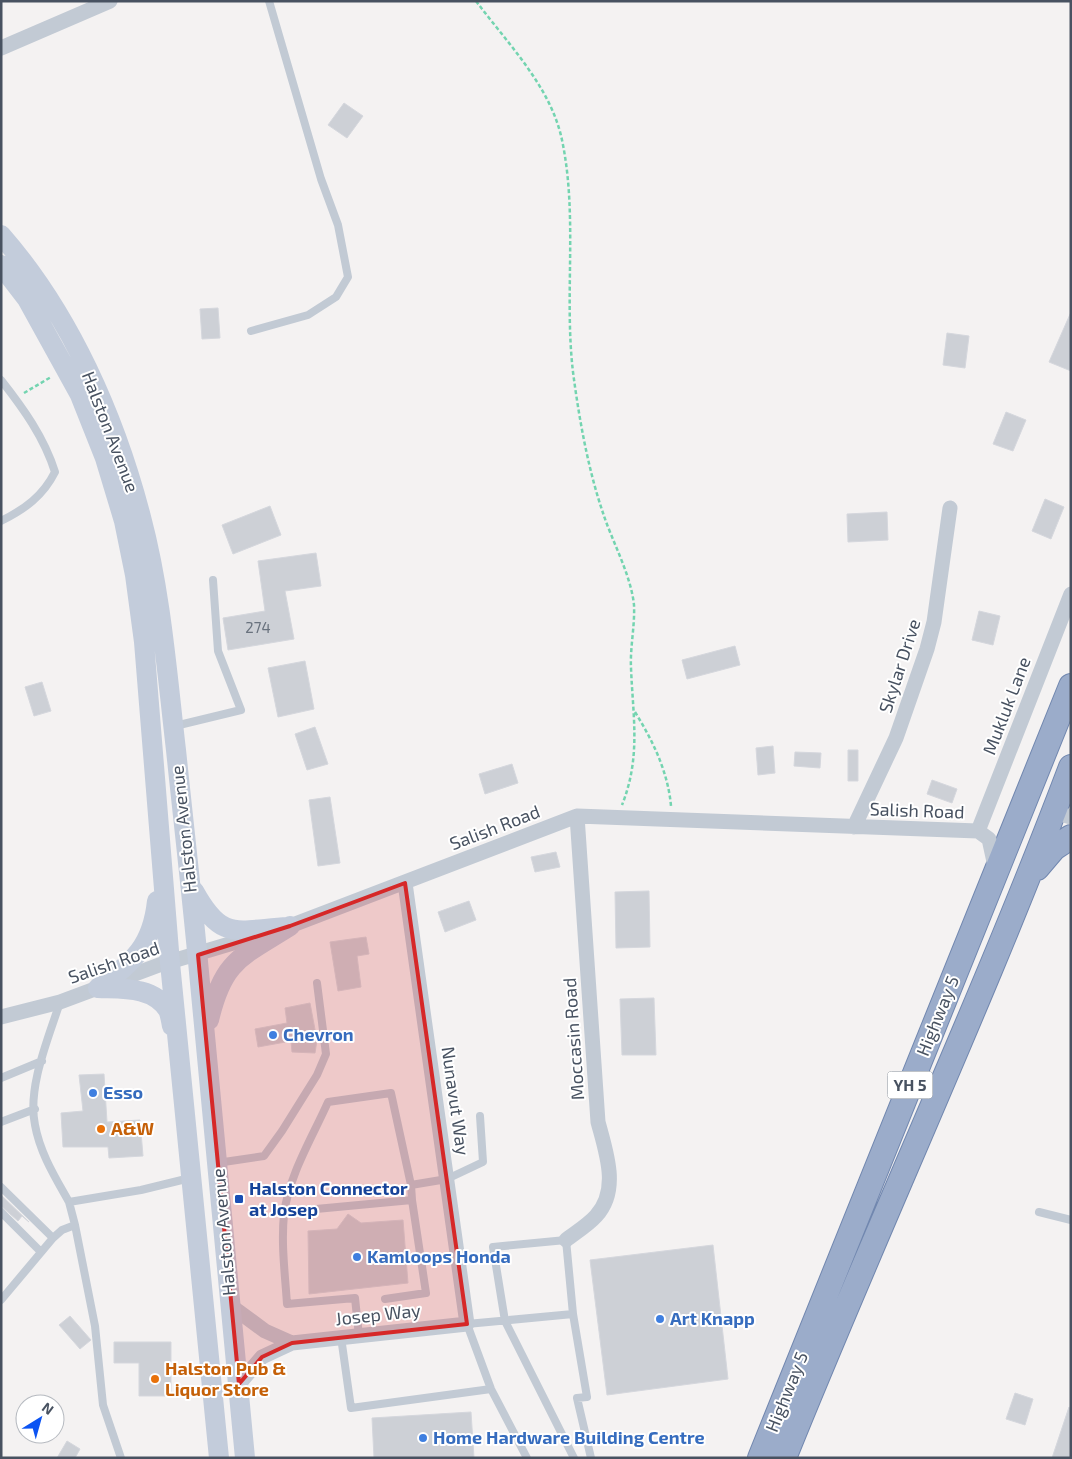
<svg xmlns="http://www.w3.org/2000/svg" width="1072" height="1459" font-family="'Exo 2',sans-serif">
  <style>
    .building { fill: #cdd0d6; stroke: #d5d7dd }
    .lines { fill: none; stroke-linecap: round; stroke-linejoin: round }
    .trunk-casing { stroke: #7187af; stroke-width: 26 }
    .path { stroke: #73d4b0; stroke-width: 2.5; stroke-dasharray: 4 2.5; stroke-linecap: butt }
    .service { stroke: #c2cad4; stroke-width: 8 }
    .minor { stroke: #c2cad4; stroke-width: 15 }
    .secondary { stroke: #c3ccdb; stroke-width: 20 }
    .trunk { stroke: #9bacca; stroke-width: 24 }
    .marked { fill: #d62828; fill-opacity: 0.2; stroke: #d62828; stroke-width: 4; stroke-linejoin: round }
    .shop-dot { fill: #3f7fe0; stroke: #fff; stroke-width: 2 }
    .food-dot { fill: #e8710a; stroke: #fff; stroke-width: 2 }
    .transit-dot { fill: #1a4fb4; stroke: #fff; stroke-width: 2 }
    .labels { text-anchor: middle; stroke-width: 4; stroke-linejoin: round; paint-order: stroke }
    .number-label { font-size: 15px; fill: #69727e }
    .shield { fill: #fff; stroke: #7f8690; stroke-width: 1 }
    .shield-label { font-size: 16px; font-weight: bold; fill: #485261 }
    .street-label { font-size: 18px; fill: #485261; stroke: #fff }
    .shop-label { font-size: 18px; font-weight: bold; fill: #366cbe; stroke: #fff; text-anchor: start }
    .food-label { font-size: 18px; font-weight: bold; fill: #c56008; stroke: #fff; text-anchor: start }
    .transit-label { font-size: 18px; font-weight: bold; fill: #164399; stroke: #fff; text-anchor: start }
  </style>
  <rect width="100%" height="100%" fill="#f4f2f2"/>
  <path class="building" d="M344,103L363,116L347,138L328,125Z
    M218,308L220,338L202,339L200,309Z
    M1071,312V371L1049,362Z
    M947,333L969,336L965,368L943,365Z
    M1006,412L1026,420L1013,451L993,444Z
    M1045,499L1064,507L1051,539L1032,531Z
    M270,506L281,535L233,554L222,525Z
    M887,512L888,540L848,542L847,514Z
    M316,553L321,586L285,591L294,639L228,650L223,618L265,611L258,561Z
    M979,611L1000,616L993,645L972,640Z
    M735,646L740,665L687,679L682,660Z
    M305,661L314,709L278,717L268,668Z
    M42,682L51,711L34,716L25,687Z
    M315,727L328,764L307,770L295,734Z
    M773,746L775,773L758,775L756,748Z
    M848,750H858V781H848Z
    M795,752L821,753L820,768L794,766Z
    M512,764L518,783L485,794L479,774Z
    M932,780L957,789L952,803L927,794Z
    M330,797L340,863L318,866L309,800Z
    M556,852L560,867L535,872L531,857Z
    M649,891L650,947L616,948L615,892Z
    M469,901L476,920L445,932L438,912Z
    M366,937L369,954L357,956L361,987L338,991L330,942Z
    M654,998L656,1055H622L620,999Z
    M310,1003L317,1040L315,1053L292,1052L291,1041L258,1047L255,1029L287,1023L285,1008Z
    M104,1074L107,1122L140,1120L143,1156L109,1158L108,1147H63L61,1113L83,1111L79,1075Z
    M1,1195L29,1222L22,1216L18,1221L1,1206Z
    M348,1214L361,1223L403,1220L408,1283L309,1294L308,1231L337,1229Z
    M713,1245L728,1379L607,1395L590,1260Z
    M70,1316L91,1340L80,1349L59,1325Z
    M114,1342H171V1396H139V1363H114Z
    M1015,1393L1033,1399L1025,1425L1006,1419Z
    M1069,1407L1071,1408V1458H1052Z
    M471,1412L474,1458H374L372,1418Z
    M67,1441L80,1449L75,1458H57Z"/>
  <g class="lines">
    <g class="trunk-casing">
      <path id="trunk" d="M1037,868L1054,848L1071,837
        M760,1458L1071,686
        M784,1458C877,1227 983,1000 1071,767"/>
    </g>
    <path class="path" d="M476,1C508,44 551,87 562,140C578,216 564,296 573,372C579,418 588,469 603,513C612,541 631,575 634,605C635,626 630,647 631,668C633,718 641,757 622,805
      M24,393L51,377
      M635,712C653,741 668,772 671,806"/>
    <path class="service" d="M251,331L308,315L336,297L348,277L338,225L321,179L269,1
      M1,380C23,408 44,437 55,472C43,496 25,509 1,521
      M175,726L241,710L218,651L213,580
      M60,1002C49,1037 27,1087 35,1125C40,1153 55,1177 69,1202L141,1190L190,1178
      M1,1078L42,1061
      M1,1122L35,1109
      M217,1163L264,1156L282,1131L317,1075L326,1054L317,983
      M1,1187L53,1238
      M69,1202L75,1225L95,1326L103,1405L121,1458
      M1,1212L41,1252
      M284,1212L412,1200L411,1185L447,1179L483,1162L480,1116
      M1039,1212L1071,1220
      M385,1299L426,1293L412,1200
      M1,1300L53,1238L62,1230L75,1225
      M573,1314L587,1397L577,1398L591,1458
      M359,1336L355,1298L287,1304C285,1274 281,1244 284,1214C289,1175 312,1138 328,1102L391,1093L411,1185
      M341,1337L351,1408L491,1389
      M527,1458L491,1389L467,1324L573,1314L566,1240L493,1247L505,1321L574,1458"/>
    <path class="minor" d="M1,48L110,1
      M1054,812L1071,817
      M854,827L896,738L927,649L934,622L950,508
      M978,831L1071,594
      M1,1017L60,1002L159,965L290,926L577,816L978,831L989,839L996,871
      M566,1240C575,1233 588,1225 596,1216C620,1190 606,1152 598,1122L577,816
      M231,1306L265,1331L292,1343
      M239,1384L262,1357L292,1343L467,1324L405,883"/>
    <path class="secondary" d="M1,235C70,314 115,417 141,517C161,592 167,673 176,750C184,827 193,905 200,983C214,1142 231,1300 245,1458
      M1,265L27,299L80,395L105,458L124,521L135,575L144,642L170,963L219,1458
      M194,891C222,942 236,930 288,927
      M98,988C132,962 152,948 157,901
      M98,988C121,989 153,986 168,1010C170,1014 171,1021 172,1026
      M209,1020C223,960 241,957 290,926"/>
    <use href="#trunk" class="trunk"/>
  </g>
  <path class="marked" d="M405,883L467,1324L292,1343L262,1357L239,1384L198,955L290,926Z"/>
  <g class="shop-dot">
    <circle cx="273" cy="1035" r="5"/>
    <circle cx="93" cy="1093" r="5"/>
    <circle cx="357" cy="1257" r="5"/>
    <circle cx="660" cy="1319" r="5"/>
    <circle cx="423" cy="1438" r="5"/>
  </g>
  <g class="food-dot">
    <circle cx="101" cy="1129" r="5"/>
    <circle cx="155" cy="1379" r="5"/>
  </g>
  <rect class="transit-dot" x="234" y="1194" width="10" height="10" rx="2.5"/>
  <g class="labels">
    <g class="number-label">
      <text x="258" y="633">274</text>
    </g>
    <rect class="shield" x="887.5" y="1071.5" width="45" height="27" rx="4"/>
    <g class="shield-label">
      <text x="910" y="1091">YH 5</text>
    </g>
    <g class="street-label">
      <text transform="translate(110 432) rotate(69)" y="6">Halston Avenue</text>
      <text transform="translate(900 666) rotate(-72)" y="6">Skylar Drive</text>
      <text transform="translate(1007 706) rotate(-69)" y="6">Mukluk Lane</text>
      <text transform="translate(917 811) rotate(2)" y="6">Salish Road</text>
      <text transform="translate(495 828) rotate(-21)" y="6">Salish Road</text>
      <text transform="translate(184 829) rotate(-96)" y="6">Halston Avenue</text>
      <text transform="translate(114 963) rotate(-19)" y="6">Salish Road</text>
      <text transform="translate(938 1016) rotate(-68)" y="6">Highway 5</text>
      <text transform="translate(574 1039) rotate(-94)" y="6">Moccasin Road</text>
      <text transform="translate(455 1101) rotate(82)" y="6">Nunavut Way</text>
      <text transform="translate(224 1232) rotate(-95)" y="6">Halston Avenue</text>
      <text transform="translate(378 1315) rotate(-6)" y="6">Josep Way</text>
      <text transform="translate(787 1392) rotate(-68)" y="6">Highway 5</text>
    </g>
    <g class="shop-label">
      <text x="283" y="1041">Chevron</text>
      <text x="103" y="1099">Esso</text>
      <text x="367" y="1263">Kamloops Honda</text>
      <text x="670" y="1325">Art Knapp</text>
      <text x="433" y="1444">Home Hardware Building Centre</text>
    </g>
    <g class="food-label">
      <text x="111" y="1135">A&amp;W</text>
      <text x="165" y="1375">Halston Pub &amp;<tspan x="165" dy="21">Liquor Store</tspan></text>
    </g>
    <g class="transit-label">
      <text x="249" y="1195">Halston Connector<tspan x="249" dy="21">at Josep</tspan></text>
    </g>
  </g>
  <rect width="1072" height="1459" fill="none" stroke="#485261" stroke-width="5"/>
  <g transform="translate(40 1419) rotate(37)"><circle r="24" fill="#ffffff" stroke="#b6bac0"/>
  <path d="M0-4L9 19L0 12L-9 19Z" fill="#0c54f3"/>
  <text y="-8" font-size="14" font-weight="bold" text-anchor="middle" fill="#485261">N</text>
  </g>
</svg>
